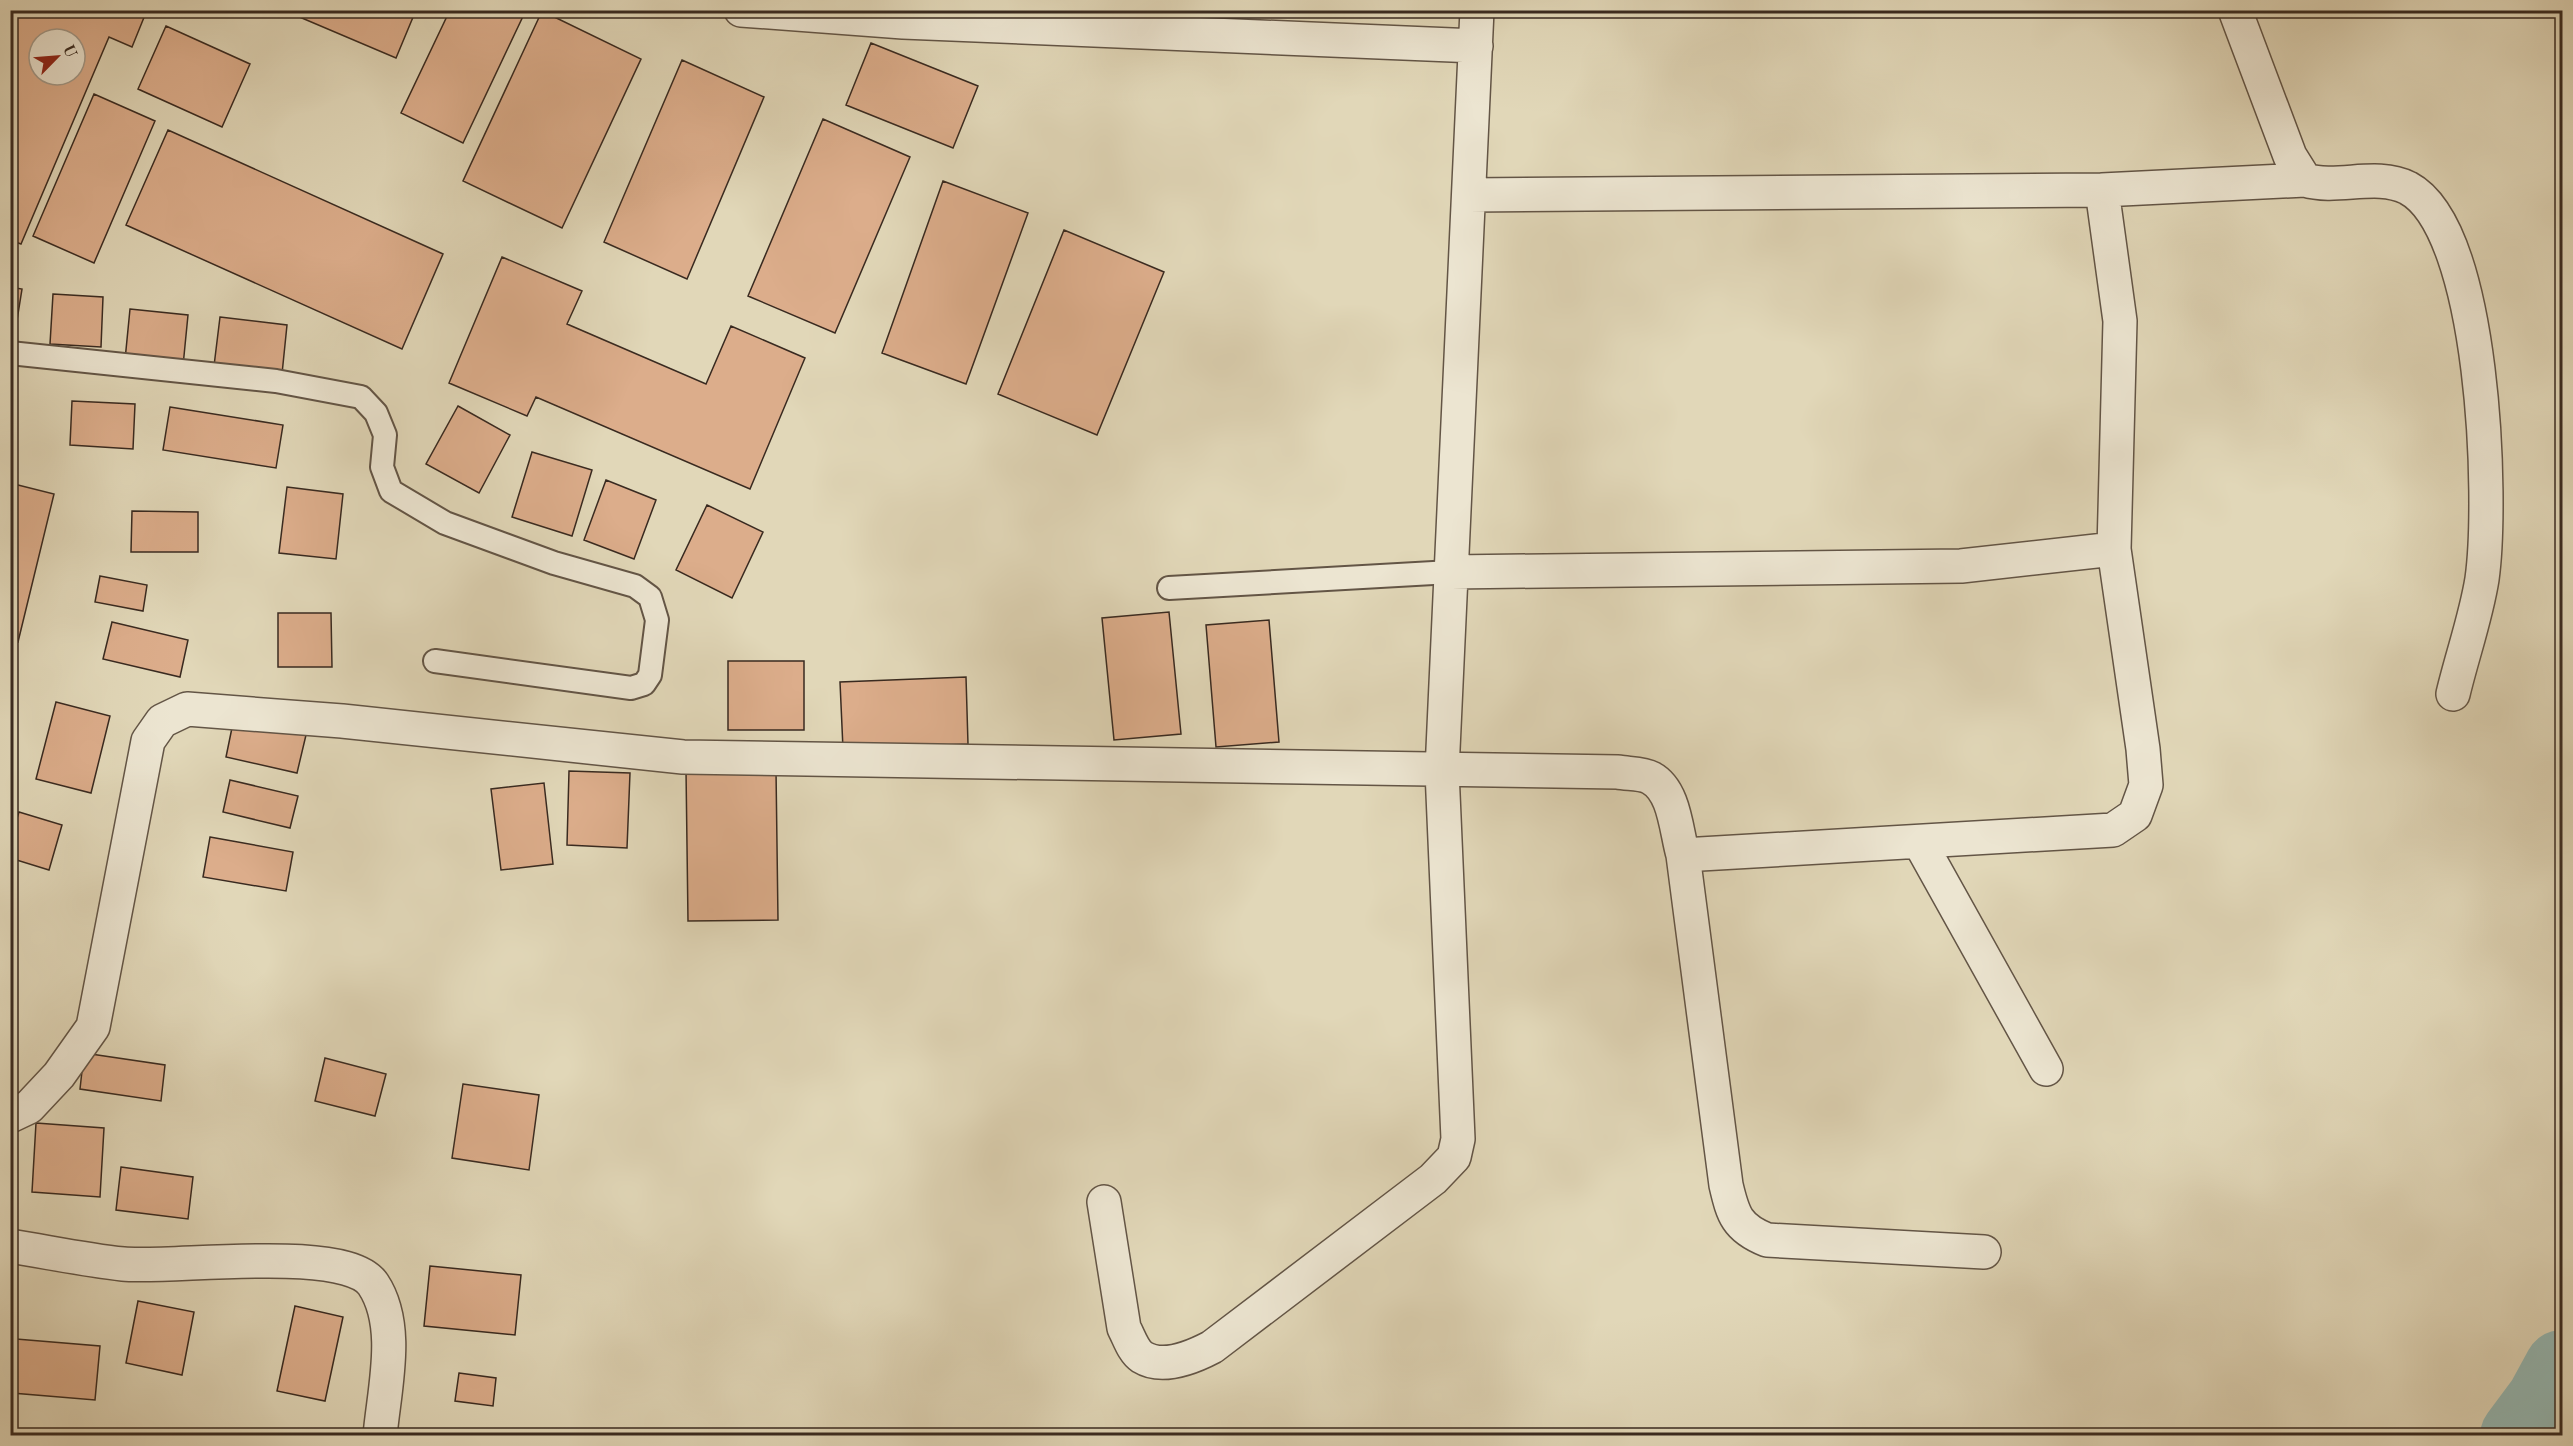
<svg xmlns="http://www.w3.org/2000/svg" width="2573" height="1446" font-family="'Old Standard TT',serif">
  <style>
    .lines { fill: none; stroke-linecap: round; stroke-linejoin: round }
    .river { stroke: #95b8b3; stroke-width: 76 }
    .building { fill: #dcad8b; stroke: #392a20; stroke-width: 1.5; fill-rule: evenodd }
    .lane-casing { stroke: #635546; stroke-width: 26 }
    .street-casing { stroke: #635546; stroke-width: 36 }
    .lane { stroke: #ece5d1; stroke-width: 22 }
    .street { stroke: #ece5d1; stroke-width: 33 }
  </style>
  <rect width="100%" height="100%" fill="#e1d7b8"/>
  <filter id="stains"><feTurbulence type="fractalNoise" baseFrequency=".00333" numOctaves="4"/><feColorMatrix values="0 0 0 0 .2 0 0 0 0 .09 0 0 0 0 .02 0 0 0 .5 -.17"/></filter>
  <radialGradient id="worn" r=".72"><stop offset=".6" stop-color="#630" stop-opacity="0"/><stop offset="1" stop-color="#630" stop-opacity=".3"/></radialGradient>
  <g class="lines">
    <path class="river" d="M2518,1436L2544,1401L2562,1368"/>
  </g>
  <path class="building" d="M20,10H147L132,47L109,37L21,244L10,240V33ZM39,39H75V75H39Z
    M283,10H416L396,58Z
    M450,10H526L463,143L401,113Z
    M542,11L641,59L562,228L463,181Z
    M166,26L250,64L222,127L138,89Z
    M871,43L978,86L953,148L846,105Z
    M682,60L764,97L687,279L604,242Z
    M94,94L155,121L94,263L33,236Z
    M823,119L910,157L835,333L748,296Z
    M168,130L443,254L402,349L126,225Z
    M943,181L1028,213L966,384L882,353Z
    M1064,230L1164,272L1097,435L998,394Z
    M502,257L582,291L567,324L706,384L731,326L805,358L750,489L536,397L527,416L449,383Z
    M10,287L22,289L13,345H10Z
    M53,294L103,297L101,347L50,344Z
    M130,309L188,315L183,366L125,360Z
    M220,317L287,325L282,374L214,366Z
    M72,401L135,404L133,449L70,445Z
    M458,406L510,435L479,493L426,464Z
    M170,407L283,425L276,468L163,450Z
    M532,452L592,470L572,536L512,517Z
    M606,480L656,500L634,559L584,540Z
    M10,483L54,494L18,642L10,640Z
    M287,487L343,494L336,559L279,553Z
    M707,505L763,532L732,598L676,570Z
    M132,511L198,512V552H131Z
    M100,576L147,585L143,611L95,602Z
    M1169,612L1181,734L1114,740L1102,618Z
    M278,613H331L332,667H278Z
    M1269,620L1279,742L1216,747L1206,625Z
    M112,622L188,640L180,677L103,659Z
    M728,661H804V730H728Z
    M966,677L968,744L843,749L840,682Z
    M56,702L110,716L91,793L36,779Z
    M234,718L306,735L297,773L226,757Z
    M686,770H776L778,920L688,921Z
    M569,771L630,773L627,848L567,845Z
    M230,780L298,796L290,828L223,812Z
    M544,783L553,864L501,870L491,789Z
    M19,812L62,825L49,870L10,858V841Z
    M210,837L293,852L286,891L203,877Z
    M84,1053L165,1065L161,1101L80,1089Z
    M325,1058L386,1074L375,1116L315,1101Z
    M463,1084L539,1095L529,1170L452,1158Z
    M36,1123L104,1128L100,1197L32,1192Z
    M121,1167L193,1177L188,1219L116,1210Z
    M430,1266L521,1275L515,1335L424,1326Z
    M138,1301L194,1312L182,1375L126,1363Z
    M295,1306L343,1317L325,1401L277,1391Z
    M16,1339L100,1346L95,1400L12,1393Z
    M459,1373L496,1378L493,1406L455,1401Z"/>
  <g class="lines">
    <g class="lane-casing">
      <path id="lane" d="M10,353L276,381L361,397L376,413L385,435L382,467L391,491L445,523L554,563L635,586L650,597L657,620L650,675L644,684L631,688L435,661
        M1169,588L1451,572"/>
    </g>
    <g class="street-casing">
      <path id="street" d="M741,10L903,22L1476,46
        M2235,10L2290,156L2305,180C2338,190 2376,172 2408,188C2485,229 2493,500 2482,579C2476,617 2462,656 2453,694
        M2102,190L2305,180
        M1451,572L1961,566L2114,549L2120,321L2102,190L1469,195
        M1920,843L2046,1069
        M1683,855L1726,1185C1733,1215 1737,1228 1767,1240L1984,1252
        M10,1116L29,1107L59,1075L93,1027L148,741L162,721L187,709L342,721L683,757L1618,772C1628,774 1642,773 1651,778C1675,791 1676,831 1683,855L2113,830L2135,815L2146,785L2143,749L2114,549
        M1104,1202L1124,1328C1129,1337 1133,1351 1142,1357C1163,1370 1193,1357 1212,1347L1433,1179L1454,1157L1458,1139L1442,771L1477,10
        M10,1246C48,1252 85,1260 123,1264C172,1269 345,1244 373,1284C401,1326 384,1389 380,1436"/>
    </g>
    <use href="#lane" class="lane"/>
    <use href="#street" class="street"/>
  </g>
  <rect width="2573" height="1446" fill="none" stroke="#e1d7b8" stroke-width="36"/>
  <rect x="12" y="12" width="2549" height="1422" fill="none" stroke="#392a20" stroke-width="3"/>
  <rect x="18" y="18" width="2537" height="1410" fill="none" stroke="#392a20" stroke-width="1.5"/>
  <g transform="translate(57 57) rotate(65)"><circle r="28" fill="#ece5d1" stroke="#a49a8a" stroke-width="1.5"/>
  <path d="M0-4.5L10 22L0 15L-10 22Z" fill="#8f2418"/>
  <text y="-9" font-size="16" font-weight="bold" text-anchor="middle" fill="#392a20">U</text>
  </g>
  <rect width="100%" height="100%" filter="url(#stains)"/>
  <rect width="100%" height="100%" fill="url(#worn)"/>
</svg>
